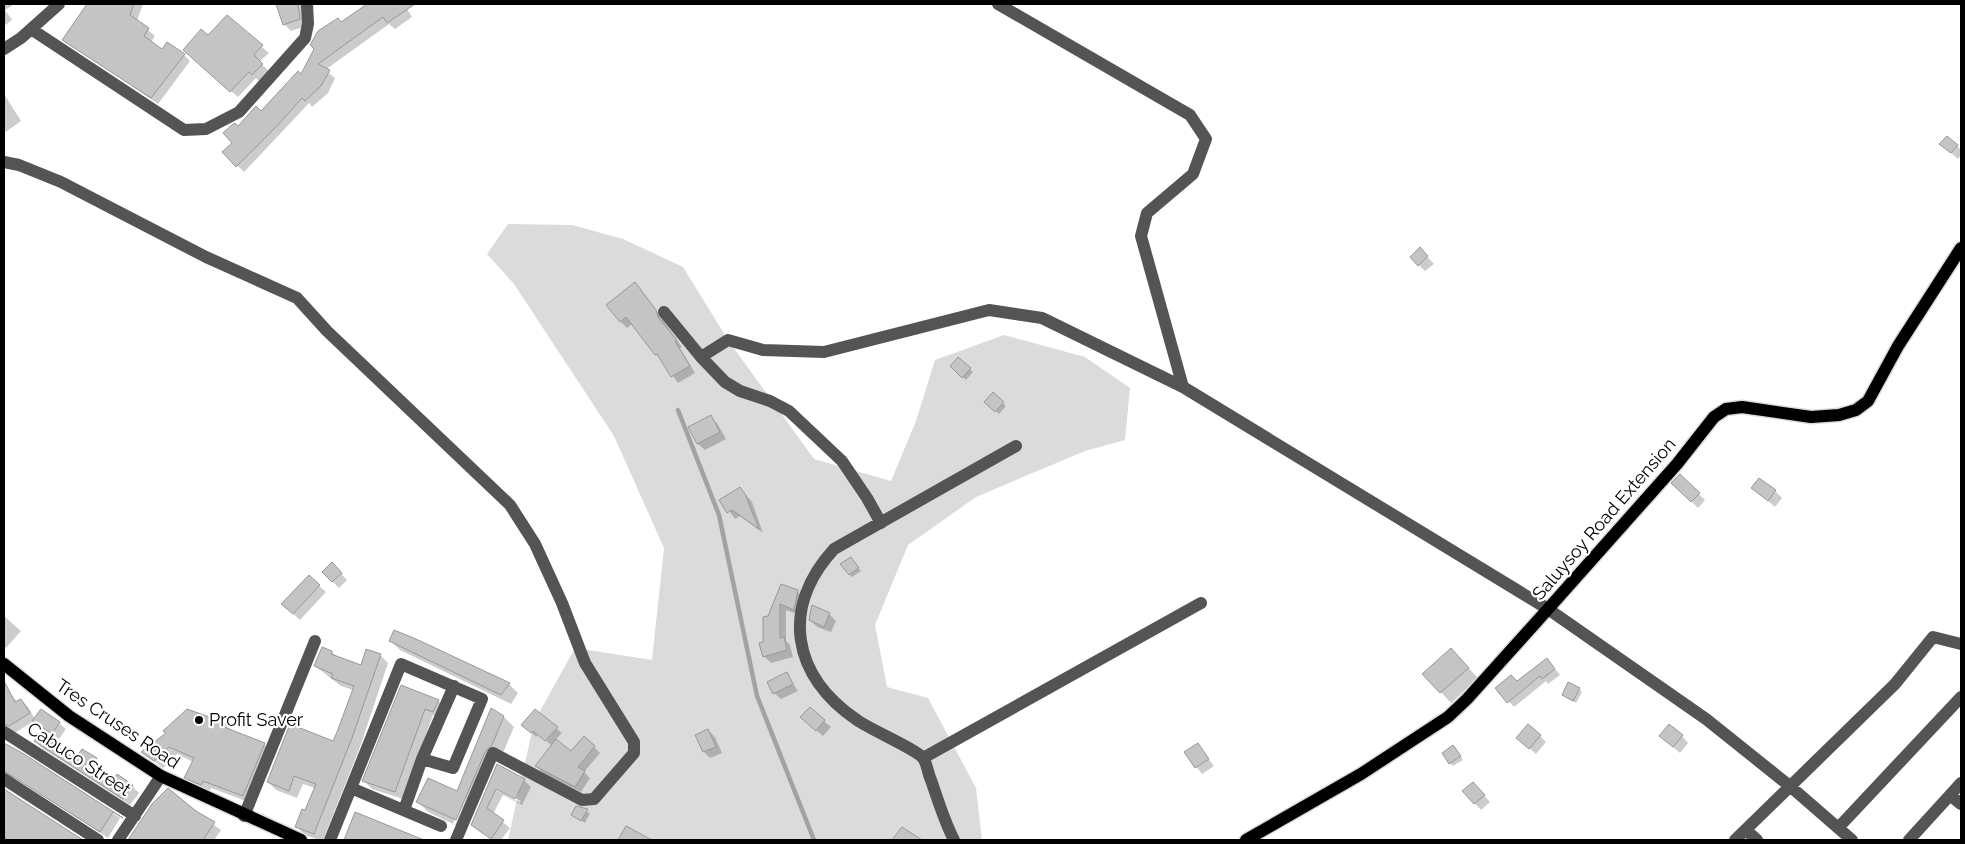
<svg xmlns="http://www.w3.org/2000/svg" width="1965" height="844" font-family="Raleway,sans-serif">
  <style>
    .green { fill: #dbdbdb }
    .shadow { fill: #0003; fill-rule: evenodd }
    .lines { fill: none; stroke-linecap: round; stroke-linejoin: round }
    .stream { stroke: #a2a2a2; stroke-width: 4.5 }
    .building { fill: #c4c4c4; stroke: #989898 }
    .major-casing { stroke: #dbdbdb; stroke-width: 15 }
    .minor { stroke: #545454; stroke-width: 12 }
    .major { stroke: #000; stroke-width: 12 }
    .poi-dot { fill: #000; stroke: #fff; stroke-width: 2 }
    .labels { text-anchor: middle; stroke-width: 4.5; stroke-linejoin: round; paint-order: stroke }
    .street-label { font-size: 18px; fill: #000; stroke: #fff }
    .poi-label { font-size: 18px; fill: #000; stroke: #fff; text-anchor: start }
  </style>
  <rect width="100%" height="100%" fill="#fff"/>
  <path class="green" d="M508,224L572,225L623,239L683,267L728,340L814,459L891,481L916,421L935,360L1004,335L1085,357L1130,388L1125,440L1085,451L976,497L908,545L875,625L887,687L928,698L976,788L982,840H508L534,722L575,648L652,660L664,548L614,436L514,284L487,254Z"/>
  <path class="shadow" d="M4,4L13,5L5,10L12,20L4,26Z
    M89,4H98L118,18L123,4H143L137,21L155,36L151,42L163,50L184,55L190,61L158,104L64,40Z
    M277,4H302L306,26L291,31L284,24Z
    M369,4H404L412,17L395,29L389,24L325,70L335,78L328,93L312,107L309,103L244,172L224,152L234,143L238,127L261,113L301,76L342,23Z
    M227,17L269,53L259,62L269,71L259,81L256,78L238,97L191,56Z
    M4,94L21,121L4,133Z
    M1941,144L1957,146L1961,150V155L1958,159Z
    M1420,249L1434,264L1425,271L1411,257Z
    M641,290L682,347L680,348L695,373L678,383L633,323L627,328L620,321Z
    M959,358L973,372L966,380L951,366Z
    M993,394L1006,406L999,414L986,402Z
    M710,417L717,423L726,439L705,450L698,444L690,427Z
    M1680,476L1705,500L1698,508L1673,483Z
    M740,488L752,502L763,533L740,516L735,519L721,500Z
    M1753,488L1775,491L1782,498L1775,507Z
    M853,562L861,571L852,577L849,574Z
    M332,564L347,580L339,588L323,572Z
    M782,585L797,591L804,598L800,615L786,610V641L790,645L793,657L771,663L764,656L765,643L769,618Z
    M319,586L326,592L300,620L283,604Z
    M829,614L836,621L831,632L817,627L810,620Z
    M4,616L21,631L6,648L4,646Z
    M391,641L509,684L518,693L511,704L400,650Z
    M322,648L332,652L337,657L362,666L380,655L388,663L360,747L323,840H319L305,835L297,827L315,788L303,784L297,798L276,790L268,782L334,743L353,690L341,686L315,666Z
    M1461,660L1478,678L1451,703L1424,674Z
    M1552,665L1560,675L1548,684L1546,681L1514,707L1497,689L1517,683Z
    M786,673L798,691L781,699L774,693Z
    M5,686L17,702L21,700L28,707L35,719L59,723L66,729L59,739L34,721L16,732L7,731L4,736Z
    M402,687L438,701L446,708L441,719L433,715L403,799L372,789L364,781Z
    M1579,689L1582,692L1576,703L1563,695Z
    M535,711L562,733L555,740L571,753L594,747L600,753L584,772L590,778L581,792L542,772L536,766L552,746L539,734L536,737L523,725Z
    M504,717L514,727L502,755L496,760L466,830L455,825L466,799H463L453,824L428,812L418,802L457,792Z
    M824,721L831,727L823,736L809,724Z
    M225,724L234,732L264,744L272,752L251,803L211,788L209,792L194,785L186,777L193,762L177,754L163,768L143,752Z
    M708,730L715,737L722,753L710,758L704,752Z
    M1540,736L1546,742L1536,754L1525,744Z
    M1682,736L1688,743L1680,753L1667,742Z
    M35,741L76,760L96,759L102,766L97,773L112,784L132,786L139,793L130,805L42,748Z
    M4,744L122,819L123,820L120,818L108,838L16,778H8L4,782Z
    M1198,745L1214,766L1202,774L1186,753Z
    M1456,749L1463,760L1453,766L1450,763Z
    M498,766L524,780L531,787L522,805L503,795L493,814L510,828L501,840H492L473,825ZM496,788L521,801L520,803L496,790Z
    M4,790L81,840H4Z
    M1479,790L1490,802L1481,810L1464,791Z
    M153,805L195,812L221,830L214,840H129Z
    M576,807L590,813L585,823L572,815Z
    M356,813L422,840H346Z"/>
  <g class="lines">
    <path class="stream" d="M678,410L719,515L757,696L814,840"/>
  </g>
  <path class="building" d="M87,4H134L130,15L149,28L144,36L162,49L167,42L185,54L151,98L62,40Z
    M276,4H298L300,19L283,25Z
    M367,4H415L387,23L383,17L318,64L330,70L321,86L305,101L302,98L277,126L236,167L222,152L232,143L223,133L233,124L235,123L238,126L256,106L261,111L298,71L301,74L314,49L310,45L318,31L338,18L341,22Z
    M227,15L263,45L254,55L263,64L252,75L249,72L230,92L183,50L201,29L208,35Z
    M1947,136L1958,145L1951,153L1939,144Z
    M1420,247L1428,256L1418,266L1410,257Z
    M635,282L656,310L658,317L677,340L675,341L690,366L671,377L657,354L655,355L626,317L620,322L606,305Z
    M958,357L971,368L962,378L950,366Z
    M993,392L1004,402L995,412L984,402Z
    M711,415L720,432L697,444L688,427Z
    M1680,474L1700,493L1691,502L1671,483Z
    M1759,478L1776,490L1768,501L1751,488Z
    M740,487L745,494L759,529L732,510L727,513L719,500Z
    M851,557L859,568L849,575L840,564Z
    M332,562L342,573L332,582L322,572Z
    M309,575L320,585L293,614L281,604Z
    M781,584L798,590L794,610L780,604V638L784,637L787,650L763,657L759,643L763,642V617L768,616Z
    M812,605L830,613L824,627L809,620Z
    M394,630L416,639L510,683L501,695L389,641Z
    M322,647L332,651L331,654L361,665L366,649L381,654L352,738L314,834L295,827L302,809L305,810L316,784L294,776L289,791L267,782L290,724L333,741L337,732L354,686L331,678L333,674L314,666Z
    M1451,648L1469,668L1440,693L1422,674Z
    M1547,658L1555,669L1542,679L1540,676L1507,703L1495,688L1511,675L1517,681Z
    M787,672L793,684L773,694L767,682Z
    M4,681L15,702L21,699L30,713L9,726L4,724Z
    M1568,682L1580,688L1573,701L1562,695Z
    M401,685L439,700L433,712L425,709L395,792L362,781Z
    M810,707L825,720L816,731L800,717Z
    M491,708L504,716L492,745L486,750L456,820L416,802L428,778L457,791Z
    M41,709L60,722L52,734L32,721Z
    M187,709L226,723L224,727L265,743L243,796L203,781L201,785L184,778L194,758L169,747L154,761L141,752L166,733L163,731Z
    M535,709L558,727L545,741L533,731L531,733L521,725Z
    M1528,724L1541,735L1529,749L1516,738Z
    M1669,724L1683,735L1673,747L1659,736Z
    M708,729L716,747L703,752L695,735Z
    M40,733L75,759L82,749L97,758L91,767L112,782L117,774L133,785L123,799L34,741Z
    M584,736L595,746L578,767L585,771L575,787L535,766L556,739L571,751Z
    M4,743L24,754L123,818L113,812L100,832L4,771Z
    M1198,743L1209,759L1195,768L1184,752Z
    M1453,745L1461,756L1449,764L1442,753Z
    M497,764L525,779L515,799L496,789L487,808L504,820L491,839L471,825Z
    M1473,782L1485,795L1474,804L1462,791Z
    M168,788L196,811L215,822L203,840H128L152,804Z
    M4,789L83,840H8L4,837Z
    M576,806L588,809L581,821L571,815Z
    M355,812L424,840H344Z
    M626,826L652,840H618Z
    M902,827L922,840H892Z"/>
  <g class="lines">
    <g class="major-casing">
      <path id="major" d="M4,664L69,716L161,776L301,840
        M1246,840L1361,774L1448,717L1467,699L1548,609L1677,464L1714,417L1726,409L1742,407L1811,417L1839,415L1856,410L1868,401L1898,346L1961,248"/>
    </g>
    <path class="minor" d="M998,4L1190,115L1206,139L1193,174L1147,213L1141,236L1183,387
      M31,29L184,130L206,129L239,112L305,38L308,24L307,4
      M4,49L21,38L59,4
      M4,162L19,165L61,182L206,257L297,298L327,331L510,505L535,544L562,603L585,663L634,742V753L594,799L582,800L493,753L456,840
      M664,312L701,357L725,382L740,391L770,401L789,411L842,461L867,498L881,523
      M701,357L728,340L763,350L824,352L989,310L1042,318L1183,387L1548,609L1706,719L1791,787L1852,840
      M4,732L135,816
      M923,758L1201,603
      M4,779L98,840
      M351,788L441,826
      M1950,795L1961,804
      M404,810L422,759L454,686
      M244,816L315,641
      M1838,828L1961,697
      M1746,830L1757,840
      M118,840L161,776
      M330,840L401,664L482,699L453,768L422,759
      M954,840C944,821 938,800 931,780C928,774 927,763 923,758C916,749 869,729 857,720C792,676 780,608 834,549L1016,446
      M1735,840L1895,684L1933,637L1961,644
      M1909,840L1961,783"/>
    <use href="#major" class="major"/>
  </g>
  <circle class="poi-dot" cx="199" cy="720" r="5"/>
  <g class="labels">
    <g class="street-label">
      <text transform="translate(1604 519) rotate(-49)" y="6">Saluysoy Road Extension</text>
      <text transform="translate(118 724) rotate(34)" y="6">Tres Cruses Road</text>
      <text transform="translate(79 759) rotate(33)" y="6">Cabuco Street</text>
    </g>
    <g class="poi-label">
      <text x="209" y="726">Profit Saver</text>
    </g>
  </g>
  <rect width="1965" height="844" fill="none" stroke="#000000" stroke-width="10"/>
</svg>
